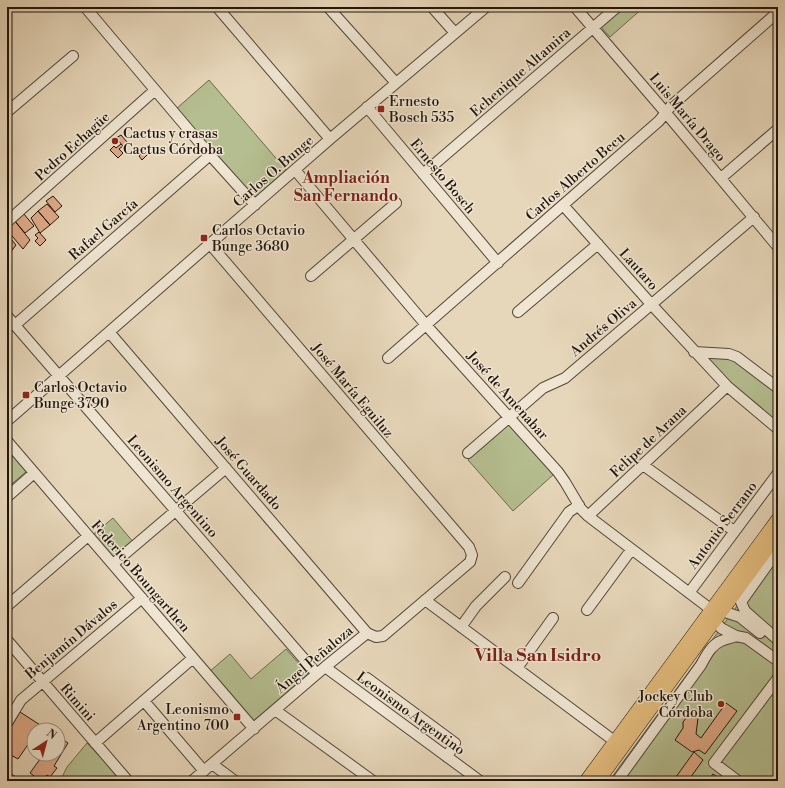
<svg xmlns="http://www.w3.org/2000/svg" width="785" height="788" font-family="'Libre Bodoni',serif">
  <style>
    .green { fill: #b5be90; stroke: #6b6a4e }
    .building { fill: #dfa987; stroke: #21150b }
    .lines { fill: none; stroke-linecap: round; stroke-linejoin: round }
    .minor-casing { stroke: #524637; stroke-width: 12 }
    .major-casing { stroke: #21150b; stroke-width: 14 }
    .minor { stroke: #efe5d2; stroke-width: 10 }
    .major { stroke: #e4bc7d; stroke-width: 13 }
    .poi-dot { fill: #8f2418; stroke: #efe5d2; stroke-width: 1.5 }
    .labels { text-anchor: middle; stroke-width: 3; stroke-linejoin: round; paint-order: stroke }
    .street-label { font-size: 14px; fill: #21150b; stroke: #efe5d2 }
    .poi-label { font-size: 14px; fill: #21150b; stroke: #efe5d2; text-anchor: start }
    .quarter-label { font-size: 16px; font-weight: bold; fill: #7a1f14; stroke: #efe5d2 }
    .district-label { font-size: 18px; font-weight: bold; fill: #7a1f14; stroke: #efe5d2 }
  </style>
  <rect width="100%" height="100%" fill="#e7d7ba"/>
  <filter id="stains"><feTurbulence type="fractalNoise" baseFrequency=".005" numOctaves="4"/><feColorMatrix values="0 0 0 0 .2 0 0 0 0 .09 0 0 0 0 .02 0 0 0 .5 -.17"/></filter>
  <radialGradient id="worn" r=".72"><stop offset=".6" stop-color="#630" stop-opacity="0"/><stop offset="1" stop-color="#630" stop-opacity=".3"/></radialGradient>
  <path class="green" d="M622,7H644L610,37L600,26Z
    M209,80L286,170L253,199L176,109Z
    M699,356L733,358L778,394V406L775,422Z
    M509,424L554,474L513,511L468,460Z
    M7,447L27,471L7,488Z
    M113,518L134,543L113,560L93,535Z
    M778,550V781H609Z
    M286,649L308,674L252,722L209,672L230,654L251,679Z
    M87,743L123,781H60L67,767Z"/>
  <path class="building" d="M121,135L127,142L123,146L116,138Z
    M121,144L123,146L119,149L123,153L118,158L110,150L114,146L116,148Z
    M146,149L149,153L142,160L139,156Z
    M53,196L62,206L55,212L46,201Z
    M47,204L59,217L50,225L38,211Z
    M38,211L50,225L40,233L31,218Z
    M23,213L34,226L25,233L14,220Z
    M14,220L30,240L23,249L7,230V226Z
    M39,232L46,240L40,246L35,241L38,238L35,235Z
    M7,234L16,245L10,253L7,249Z
    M726,703L737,711L705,754L699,750L692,752L675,740L683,728V722L691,712L698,718L696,734L701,738Z
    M20,712L48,730H34V736L18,759L7,753V734Z
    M58,736L68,743L54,766L57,768L50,777L47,775L41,781L30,773L43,755L45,757L47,754H58Z
    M694,752L703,760L688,781H673Z
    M713,774L723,781H708Z"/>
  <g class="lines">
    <g class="minor-casing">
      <path id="minor" d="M85,7L210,155L255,205
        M217,7L330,139
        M328,7L396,83
        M432,7L455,33
        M575,7L666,113L778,247
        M367,107L498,263
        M7,112L73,56
        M295,170L426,325L558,472L565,482L581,509L588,516L717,614
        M423,174L617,7
        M721,178L778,129
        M563,205L651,304L727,386L778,429
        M7,222L155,90
        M311,276L396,203
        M518,312L598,244
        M7,316L317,674
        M15,325L210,155
        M109,332L367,633L376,637L383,636L470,562L472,555L469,547L210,244
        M694,352L729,354L737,357L778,388
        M388,358L659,121L671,106L778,12
        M7,421L330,139L486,7
        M7,441L254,729
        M468,453L543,388L565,378L754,217
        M643,465L734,531
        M7,497L34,473
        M588,516L727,386
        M778,550L741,602L745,611L778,640
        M113,564L226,468
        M518,583L569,512L579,505
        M689,593L778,473
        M425,600L621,746
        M7,606L88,536
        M587,610L631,550
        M722,611L740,617L760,633
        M715,621L721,628L736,636L746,638L778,661
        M461,627L476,606L505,577
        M7,640L128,781
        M325,667L480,781
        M517,668L553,618
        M367,678L455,743L447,757
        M144,701L204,771
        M275,710L373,781
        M7,723L21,700L142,598
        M95,743L193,658
        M212,764L235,781
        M7,778L12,781
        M192,781L325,667L367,633
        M617,781L701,665C706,656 711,645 721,641C726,639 731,638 736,636
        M738,781L714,763L778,678"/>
    </g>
    <g class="major-casing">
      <path id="major" d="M586,781L778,519
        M598,781L778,534"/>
    </g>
    <use href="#minor" class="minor"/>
    <use href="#major" class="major"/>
  </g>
  <g class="poi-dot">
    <rect x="377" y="105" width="8" height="8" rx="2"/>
    <circle cx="115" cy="141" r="4"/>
    <rect x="200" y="234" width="8" height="8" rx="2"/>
    <rect x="22" y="391" width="8" height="8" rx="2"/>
    <circle cx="721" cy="704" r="4"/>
    <rect x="233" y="713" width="8" height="8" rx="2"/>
  </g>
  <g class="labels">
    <g class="street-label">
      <text transform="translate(520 72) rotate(-41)" y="5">Echenique Altamira</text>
      <text transform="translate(688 117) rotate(50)" y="5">Luis María Drago</text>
      <text transform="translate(72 146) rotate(-42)" y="5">Pedro Echagüe</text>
      <text transform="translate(273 171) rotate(-41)" y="5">Carlos O. Bunge</text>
      <text transform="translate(443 176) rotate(50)" y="5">Ernesto Bosch</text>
      <text transform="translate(575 176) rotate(-41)" y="5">Carlos Alberto Becu</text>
      <text transform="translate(103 229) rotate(-41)" y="5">Rafael García</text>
      <text transform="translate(639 269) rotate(48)" y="5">Lautaro</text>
      <text transform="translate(603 327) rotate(-40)" y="5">Andrés Oliva</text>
      <text transform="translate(353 390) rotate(50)" y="5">José María Eguiluz</text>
      <text transform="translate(508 395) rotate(48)" y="5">José de Amenabar</text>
      <text transform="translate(648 441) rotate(-43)" y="5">Felipe de Arana</text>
      <text transform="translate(249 473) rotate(49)" y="5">José Guardado</text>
      <text transform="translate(173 486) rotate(49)" y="5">Leonismo Argentino</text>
      <text transform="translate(722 525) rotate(-53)" y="5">Antonio Serrano</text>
      <text transform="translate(141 576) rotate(49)" y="5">Federico Boungarthen</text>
      <text transform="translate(71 639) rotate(-40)" y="5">Benjamín Dávalos</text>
      <text transform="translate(314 659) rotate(-40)" y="5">Ángel Peñaloza</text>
      <text transform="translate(78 702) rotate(49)" y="5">Rimini</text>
      <text transform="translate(411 713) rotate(36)" y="5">Leonismo Argentino</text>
    </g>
    <g class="poi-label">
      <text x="389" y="106">Ernesto<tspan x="389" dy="16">Bosch 535</tspan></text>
      <text x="123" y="138">Cactus y crasas<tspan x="123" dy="16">Cactus Córdoba</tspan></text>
      <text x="212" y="235">Carlos Octavio<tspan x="212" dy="16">Bunge 3680</tspan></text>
      <text x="34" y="392">Carlos Octavio<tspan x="34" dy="16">Bunge 3790</tspan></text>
      <text x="713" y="701" text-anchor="end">Jockey Club<tspan x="713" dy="16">Córdoba</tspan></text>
      <text x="229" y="714" text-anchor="end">Leonismo<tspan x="229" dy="16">Argentino 700</tspan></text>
    </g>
    <g class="quarter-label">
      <text x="346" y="183">Ampliación<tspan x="346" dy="18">San Fernando</tspan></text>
    </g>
    <g class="district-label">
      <text x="538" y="661">Villa San Isidro</text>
    </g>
  </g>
  <rect width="785" height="788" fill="none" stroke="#e7d7ba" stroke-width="24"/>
  <rect x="8" y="8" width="769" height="772" fill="none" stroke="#21150b" stroke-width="2"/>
  <rect x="12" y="12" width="761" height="764" fill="none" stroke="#21150b"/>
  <g transform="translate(46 742) rotate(36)"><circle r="19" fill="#efe5d2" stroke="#9d9282"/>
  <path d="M0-3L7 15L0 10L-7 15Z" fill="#8f2418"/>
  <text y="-6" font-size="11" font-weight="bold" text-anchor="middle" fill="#21150b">N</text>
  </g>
  <rect width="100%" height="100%" filter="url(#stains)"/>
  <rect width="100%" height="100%" fill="url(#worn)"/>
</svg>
